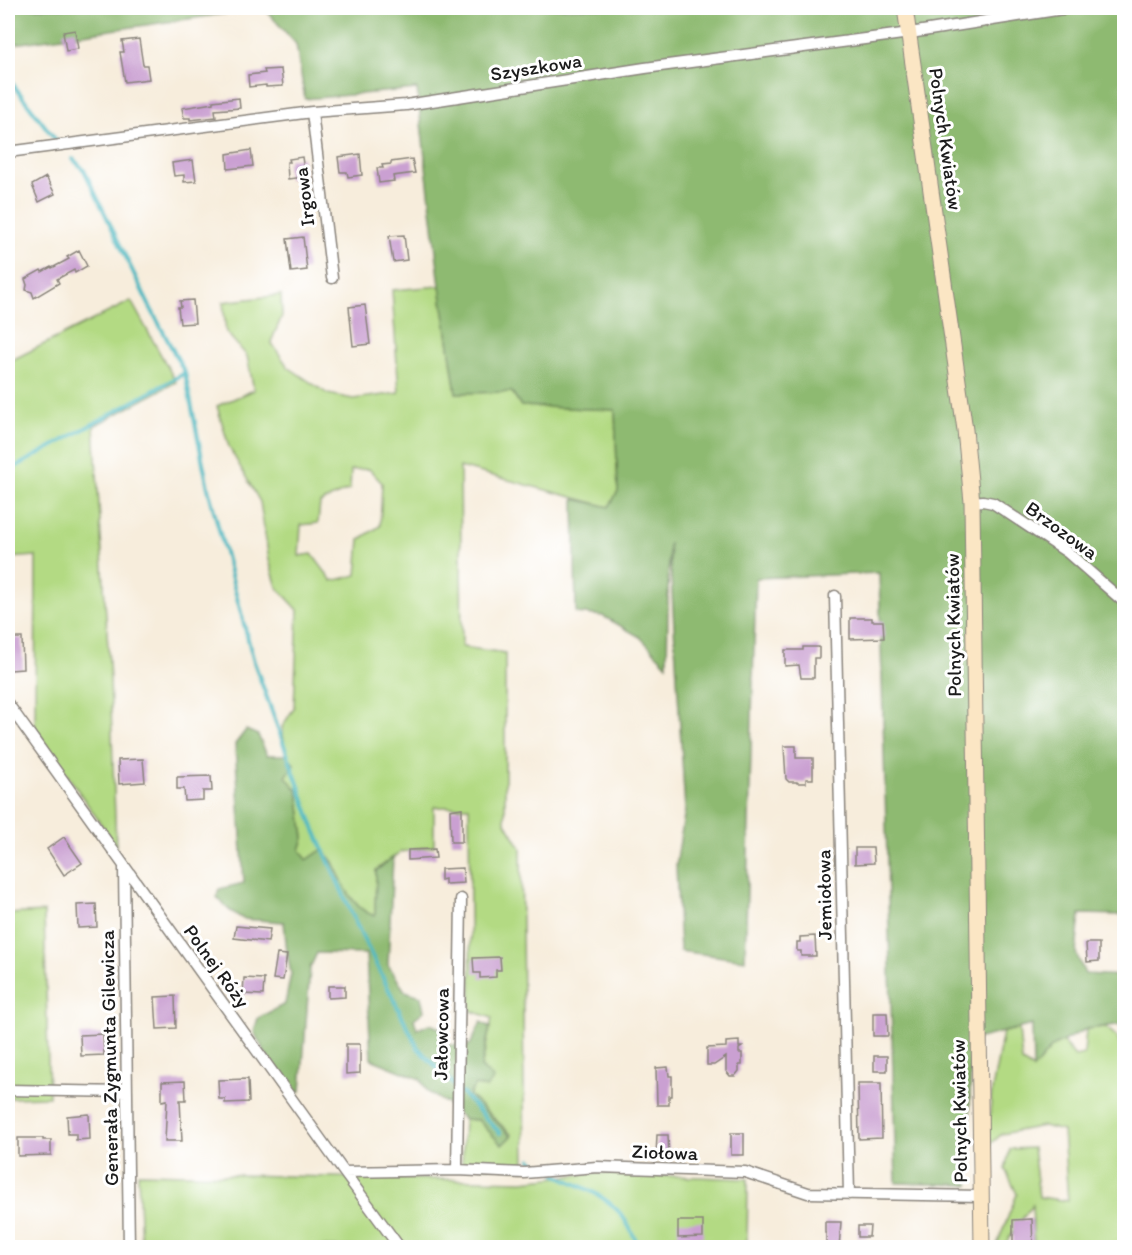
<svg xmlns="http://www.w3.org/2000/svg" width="1132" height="1255" font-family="Itim,sans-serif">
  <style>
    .green { fill: #b3da83; stroke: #687b50; stroke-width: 1.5; fill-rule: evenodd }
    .forest { fill: #8eba71; stroke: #556b46; stroke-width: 1.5 }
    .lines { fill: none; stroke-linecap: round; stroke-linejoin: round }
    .stream { stroke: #48b7c0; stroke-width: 4 }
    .building { fill: #caa0d2 }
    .street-casing { stroke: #8a847c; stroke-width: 13 }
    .secondary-casing { stroke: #8a847c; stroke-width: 17 }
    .street { stroke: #fff; stroke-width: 10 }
    .secondary { stroke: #fbe6c4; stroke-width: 15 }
    .labels { text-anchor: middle; stroke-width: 6; stroke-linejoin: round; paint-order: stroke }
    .street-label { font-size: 20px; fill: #1c1c1c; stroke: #fff }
  </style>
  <rect width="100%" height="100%" fill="#fff"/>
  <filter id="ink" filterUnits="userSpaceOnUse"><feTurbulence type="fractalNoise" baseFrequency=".0167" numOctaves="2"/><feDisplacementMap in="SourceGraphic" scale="12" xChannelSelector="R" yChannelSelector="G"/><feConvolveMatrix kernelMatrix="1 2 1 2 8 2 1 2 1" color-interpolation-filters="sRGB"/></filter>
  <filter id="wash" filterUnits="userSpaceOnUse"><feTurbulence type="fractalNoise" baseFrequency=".008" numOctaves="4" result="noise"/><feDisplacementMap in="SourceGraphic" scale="24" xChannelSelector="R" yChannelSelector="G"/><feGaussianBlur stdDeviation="1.35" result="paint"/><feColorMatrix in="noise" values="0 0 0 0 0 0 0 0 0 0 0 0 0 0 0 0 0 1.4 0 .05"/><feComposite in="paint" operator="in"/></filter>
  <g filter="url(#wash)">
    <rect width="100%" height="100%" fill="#f7eddc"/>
    <path class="green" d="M440,286L456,393L512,392L521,406L615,410L618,491L609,507L460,467L462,647L505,653V821L521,848L525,1169L462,1165L464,1119L478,1120L502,1145L512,1135L469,1095C483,1072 486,1044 492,1018L471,1011L469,807H434V846L401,852L376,870L375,916L362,911L346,891L333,862L323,849L307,860L300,850L304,838L298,791L285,777L294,764L286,755L282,727L294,708L298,610L277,587L269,560L260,502L229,447L217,406L254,390L247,356L226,332L223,302L281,295L282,316L271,342L288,367L328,394L353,399L399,393L392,290ZM369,469L382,483L380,526L360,539L357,575L332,581L312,554L299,556L301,525L318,523L320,503L350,489L351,470Z
      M131,301L176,382L94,426L110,679L116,846L35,728L36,556L8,558V362Z
      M44,912L49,1097L8,1098V914Z
      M1106,1027L1117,1037L1124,1055V1247H1034L1032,1205L1003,1247H996L1017,1194L1005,1169L1010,1149L1033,1148L1039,1197L1068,1201L1063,1131L1043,1126L1002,1134L987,1147L992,1090L1003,1032L1019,1029L1022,1062L1033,1069L1052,1047L1062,1041L1075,1056L1084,1054L1086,1029Z
      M138,1173L523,1181L593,1173L748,1179L747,1247H141Z"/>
    <path class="forest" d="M8,8H1124V915L1080,914L1076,953L1085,974L1124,976V1024L1086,1029L1052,1047L1033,1069L1032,1025L971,1040L969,1185L896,1183L879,573L756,578L745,960L680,951L676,865L685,810L669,543L667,665L640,637L603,616L576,613L574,499L609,507L618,491L615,410L521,406L512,392L456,393L440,286L417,89L305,99L296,44L264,8L8,45Z
      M246,730L258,735L267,755H286L294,764L286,777L298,791L304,838L300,850L307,860L323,849C327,854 331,859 334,865C345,885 351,908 375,916L376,871L393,857L388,965L405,991L421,996L424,1011L414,1019L417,1029L430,1024L440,1028L449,1045H470L481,1022L490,1027L481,1067L494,1079L486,1088L475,1085L469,1095L511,1136L502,1145L478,1120L464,1119L446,1103L428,1092L420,1079L371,1059L366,954L317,953L310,968L301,1091L293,1094L265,1053L254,1032L258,1018L285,1004L291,974L287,952L284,922L243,919L229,910L217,897L219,889L244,883L235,744Z"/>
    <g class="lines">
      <path class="stream" d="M8,78L58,143
        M185,373L208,488L254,662L314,828L360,932L418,1048L455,1086
        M8,471L185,373L148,303L84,170L73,159
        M462,1093L500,1133
        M531,1159L538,1165
        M555,1174C575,1184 598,1192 614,1207C626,1217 632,1234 640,1248"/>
    </g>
    <g id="blocks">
      <path class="building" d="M75,30L78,49L66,51L63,32Z
        M139,39L143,65H147L149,79L125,82L120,52H124L122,41Z
        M281,69L283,86L266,87V85L249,87L248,75L265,73L264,70Z
        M239,98L240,108L215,110L216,117L190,120V118H184L182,108L213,103V101Z
        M251,150L253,166L228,169L227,154Z
        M360,154L362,175L348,177L347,172H340L338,157Z
        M302,157L305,177L288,179L287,162H290L289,159Z
        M412,159L415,173L393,176L394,181L379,183L377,168H383L382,165L391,164V162Z
        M193,160L196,181L184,182V175L174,176L172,163Z
        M46,177L55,194L39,202L32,185Z
        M404,235L407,260L393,262L389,236Z
        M303,237L307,270L291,272L287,239Z
        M79,250L87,266L75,273L74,270L57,279L59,283L34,298L32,292L26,290L27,285L25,279L41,270L42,272L51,267L52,268L69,259L67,257Z
        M193,300L195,323L180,324L178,307H181L180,301Z
        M365,305L370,344L353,346L349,307Z
        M850,618H872V621H883L884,638L850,639Z
        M8,638H22L23,669L10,670L9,660H8Z
        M803,647H819V658H814V678H801L799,665L785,666V650H803Z
        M784,746H796V758H813V779H806V783H797V782H789L786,779Z
        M143,759L145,782L119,784L118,760Z
        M211,776L212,791H203V800L185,801L184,789H177V777Z
        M462,808V842H451L450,810Z
        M64,837L82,863L64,875L47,849Z
        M855,848H873L874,863L855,864Z
        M435,849L436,858L408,860V850Z
        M463,868L464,883L445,884V879L441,880V869Z
        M96,904L97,927L78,928L77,905Z
        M236,926L270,929L268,942L234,938Z
        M815,936L816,956H801V951H797V942H800V937Z
        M1086,943H1099V961L1087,962Z
        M277,954L287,955L283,980L273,979Z
        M500,957L501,970H496V977L480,978V973H474L473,958Z
        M244,978L264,979L263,995L243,994Z
        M328,986H345V997L328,998Z
        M175,996L176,1028L157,1029L155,997Z
        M873,1013H887L888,1036H873Z
        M103,1034L104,1055L81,1056L80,1035Z
        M739,1041V1047H742L739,1049V1053H742V1065H739V1071L735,1076H730L726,1071V1057L714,1065H707V1048L726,1047V1042Z
        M346,1044H360V1073L346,1074Z
        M874,1056H887V1071H874Z
        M668,1067L669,1076H672V1096H669V1105H657L656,1068Z
        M248,1079L249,1102L225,1103V1099H219L218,1080Z
        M185,1081L186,1100H180L182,1141H165L167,1100L162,1101V1082Z
        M858,1083H881L882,1138L859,1139Z
        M89,1114L90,1139L76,1140V1134H68L67,1116Z
        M731,1133H744V1155H731Z
        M657,1135H668L669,1157L656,1156Z
        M18,1138H43V1140H51V1155L18,1156Z
        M1032,1219L1033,1248H1013V1220Z
        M678,1221H703V1237L678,1238Z
        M825,1222H841L839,1248H826V1233H825Z
        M858,1226H870L869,1237H858Z"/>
    </g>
  </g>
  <g filter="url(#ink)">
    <use href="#blocks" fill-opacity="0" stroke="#8a847c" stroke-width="1.5"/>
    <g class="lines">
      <g class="street-casing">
        <path id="street" d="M312,112L332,278
          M8,152L312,112L406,105L645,68L910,33L1069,8
          M972,502L983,501L993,503L1067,552L1124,602
          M835,596L849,1194
          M8,704L344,1172L400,1248
          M124,868L129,1248
          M8,1090L127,1092
          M457,1170L461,899
          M344,1172L457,1170L524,1173L597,1167L745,1172L808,1193L981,1196"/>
      </g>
      <g class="secondary-casing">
        <path id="secondary" d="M905,8L965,430L972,502L982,1248"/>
      </g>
      <use href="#street" class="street"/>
      <use href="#secondary" class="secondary"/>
    </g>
  </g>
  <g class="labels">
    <g class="street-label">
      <text transform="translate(536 67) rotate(-9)" y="7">Szyszkowa</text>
      <text transform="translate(946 139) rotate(82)" y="7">Polnych Kwiatów</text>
      <text transform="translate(304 197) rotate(-97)" y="7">Irgowa</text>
      <text transform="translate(1062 530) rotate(36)" y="7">Brzozowa</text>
      <text transform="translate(953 625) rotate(-91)" y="7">Polnych Kwiatów</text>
      <text transform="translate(824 895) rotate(-91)" y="7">Jemiołowa</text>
      <text transform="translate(217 966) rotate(54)" y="7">Polnej Róży</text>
      <text transform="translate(441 1034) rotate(-89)" y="7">Jałowcowa</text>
      <text transform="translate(109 1058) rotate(-91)" y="7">Generała Zygmunta Gilewicza</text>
      <text transform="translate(959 1111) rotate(-91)" y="7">Polnych Kwiatów</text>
      <text transform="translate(665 1152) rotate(2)" y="7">Ziołowa</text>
    </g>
  </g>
  <rect width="1132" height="1255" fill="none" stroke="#fff" stroke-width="30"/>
</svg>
